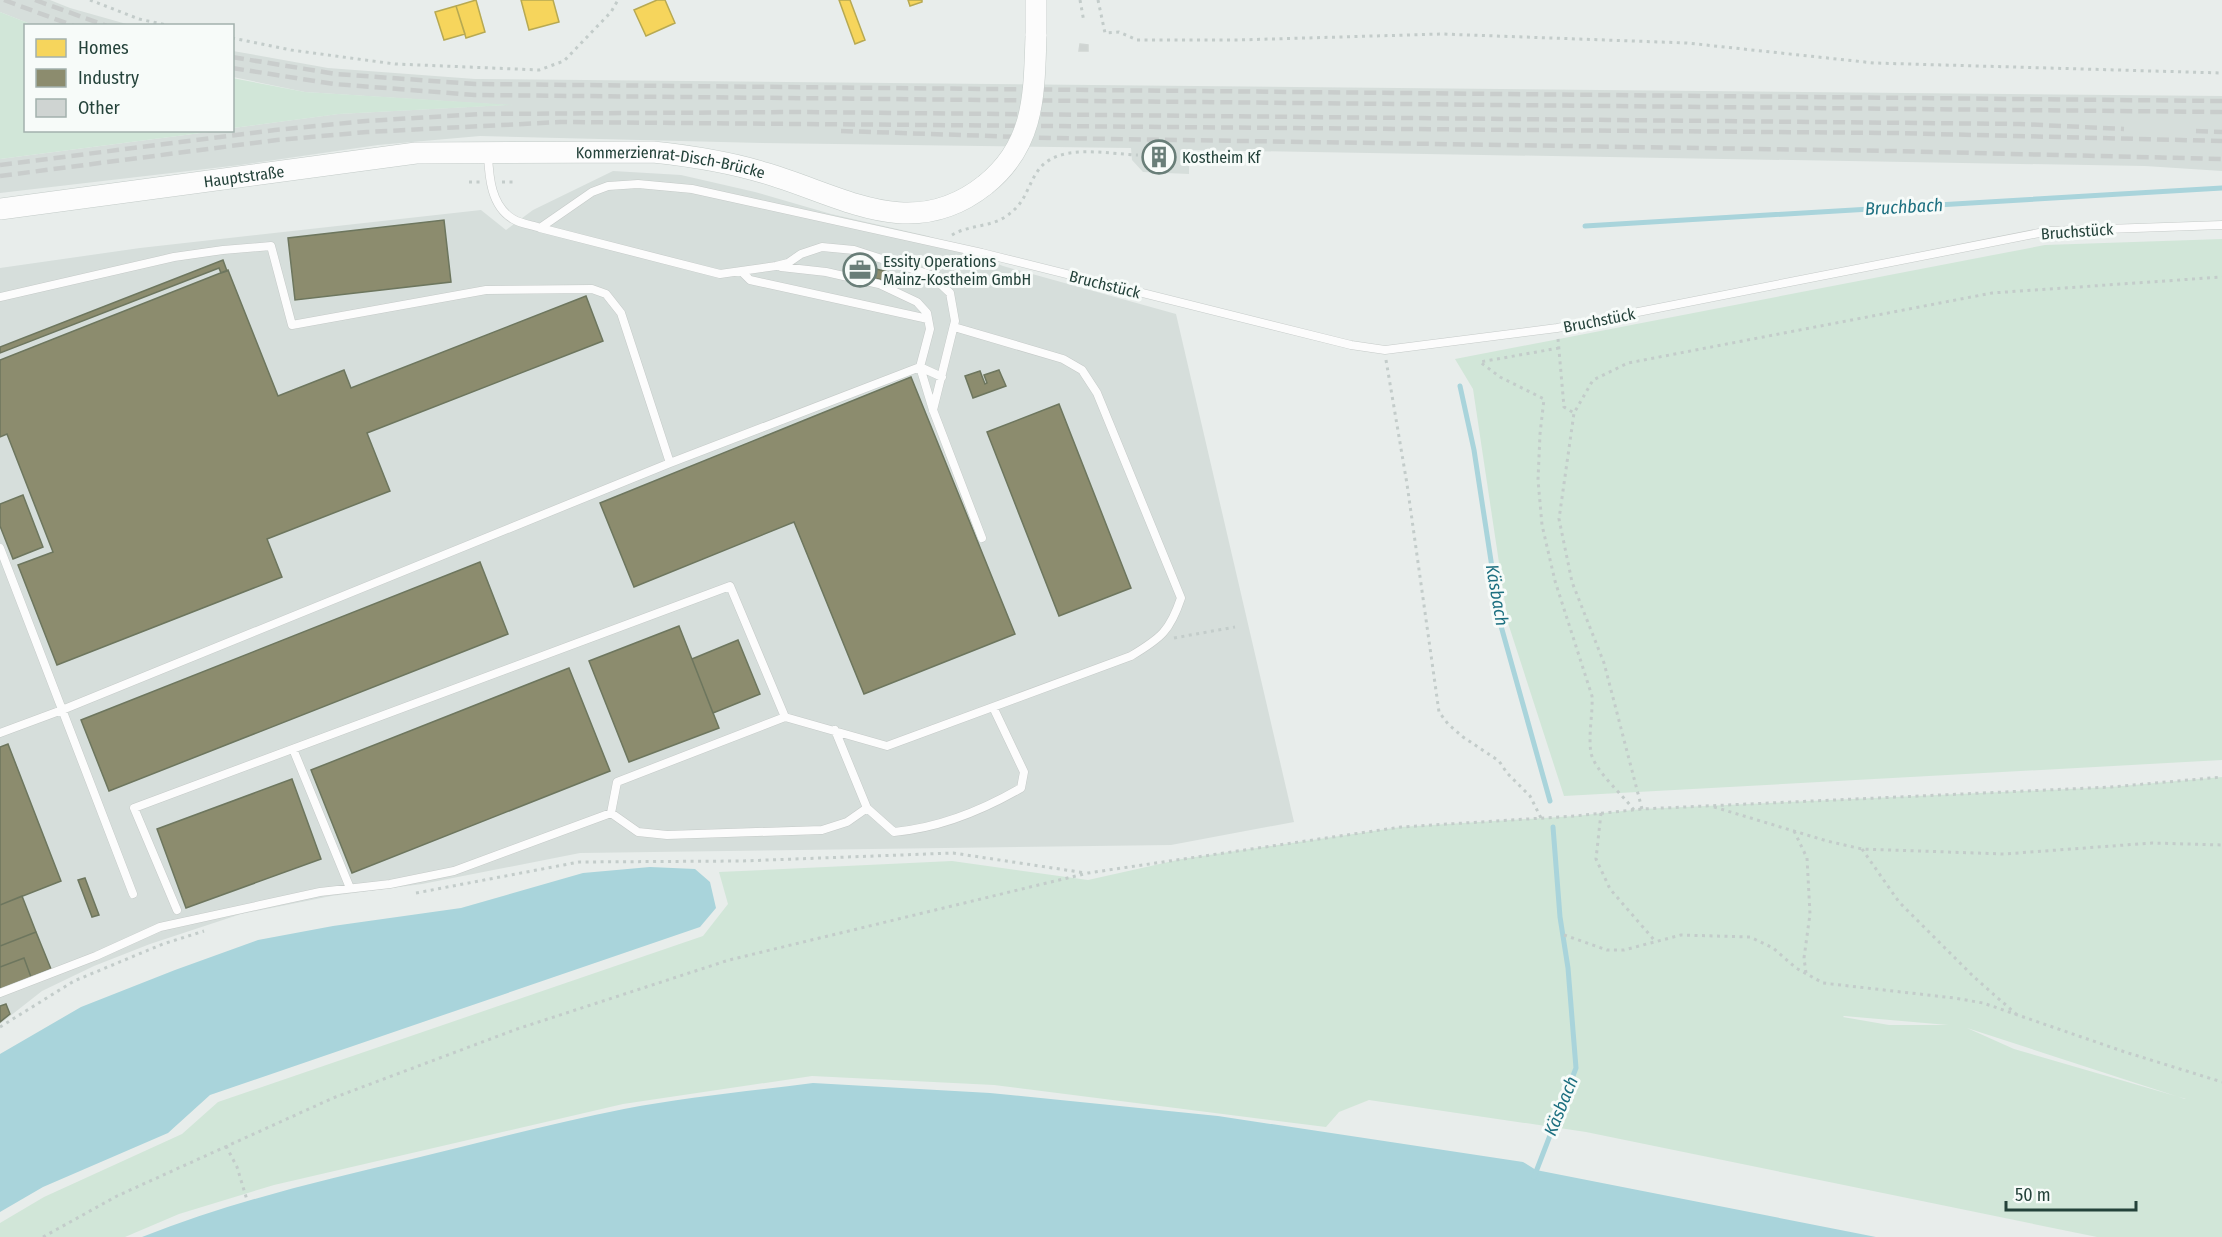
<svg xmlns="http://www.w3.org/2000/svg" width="2222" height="1237" font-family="'Fira Sans Condensed',sans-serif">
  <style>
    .built { fill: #d6dedb }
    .green { fill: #d1e6d8; fill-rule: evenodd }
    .water { fill: #a9d4db }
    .homes { fill: #f6d55c; stroke: #b7a952; stroke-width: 1.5 }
    .industry { fill: #8c8c6e; stroke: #6d765e; stroke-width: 1.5 }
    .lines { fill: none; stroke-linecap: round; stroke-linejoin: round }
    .stream { stroke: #a9d4db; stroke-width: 5 }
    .building { fill: #cfd4d2; stroke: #d1d6d4; stroke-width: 1.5 }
    .lane-casing { stroke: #c5cac8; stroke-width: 9 }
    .secondary-casing { stroke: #c3cbc8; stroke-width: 22 }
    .path { stroke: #c3ccca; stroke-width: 3; stroke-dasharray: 3 4.5; stroke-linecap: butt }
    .lane { stroke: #fcfcfc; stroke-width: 8 }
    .secondary { stroke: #fcfcfc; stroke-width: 21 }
    .rail { stroke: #c9cdcc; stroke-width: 4.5; stroke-dasharray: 12 6; stroke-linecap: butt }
    .secondary-bridge-casing { stroke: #c3cbc8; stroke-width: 22; stroke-linecap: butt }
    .secondary-bridge { stroke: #fcfcfc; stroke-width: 21 }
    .labels { text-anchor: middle; stroke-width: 6; stroke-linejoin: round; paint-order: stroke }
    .poi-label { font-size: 16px; fill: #24423a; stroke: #f7fbf9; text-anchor: start }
    .street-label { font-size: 16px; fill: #24423a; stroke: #f7fbf9 }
    .water-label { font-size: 18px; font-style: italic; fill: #1c6f80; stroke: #f7fbf9 }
  </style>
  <rect width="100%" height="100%" fill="#e8edeb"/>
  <path class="built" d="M0,0H50L70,8L130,25H33L0,12Z
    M233,51L328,68L475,79L2222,96V171L2145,166L1189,150V174L1143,172L1132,160L1131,148L762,143L480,136L378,145L240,165L0,193V159L216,131L232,130L233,128L338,114L505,105L305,92L233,77Z
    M613,171L681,175L755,192L831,214L928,236L1003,266L1176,314L1294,822L1171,845L580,853L422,884L331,896L241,914L150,944L94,966L42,991L0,1024V268L140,248L481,210L506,230L533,210Z"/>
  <path class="green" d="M0,12L33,25L26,26V130L216,131L0,159Z
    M232,78L305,92L512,105L339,114L233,128Z
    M2222,239V760L1564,796L1508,623L1473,389L1455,359L2045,245Z
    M2222,777V1237H2097L1586,1132L1369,1100L1339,1112L1326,1127L994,1085L812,1076L623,1104L274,1185L179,1214L125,1237H0V1223L44,1197L182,1134L218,1102L703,936L728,904L719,872L952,861L1088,880L1182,859L1401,827L1575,816L1642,809L2111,787ZM1843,1017L1844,1016L1948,1025H1889ZM1967,1028L2185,1099H2186L2014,1049Z"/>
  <path class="water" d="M650,867L695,869L710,882L716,908L700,927L210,1095L168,1133L43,1187L0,1212V1054L81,1007L175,970L258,940L333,926L461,908L583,873Z
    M813,1083L990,1093L1218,1116L1523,1162L1536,1170L1876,1237H142C230,1202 320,1181 412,1159C482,1142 553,1123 624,1109C686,1097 750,1091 813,1083Z"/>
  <path class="homes" d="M476,0L485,32L466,38L456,6Z
    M521,0H553L559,22L529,30Z
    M657,0H665L675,23L646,36L634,10Z
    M839,0H850L865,40L855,44Z
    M908,0H922V2L910,6Z
    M456,6L465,34L444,40L435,12Z"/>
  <path class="industry" d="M1148,152H1171L1170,163L1147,162Z
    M444,220L451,282L295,300L288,238Z
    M223,260L227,271L221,273L219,268L0,353V347Z
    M853,263L888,272L886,281L851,272Z
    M228,270L278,396L344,370L351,388L586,296L603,341L367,433L390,491L267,539L282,577L57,665L18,565L53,552L7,434L0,437V360Z
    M999,370L1006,386L973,398L965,376L980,371L985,384L987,383L984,375Z
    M911,377L1015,634L864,694L794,522L634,587L600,503Z
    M1059,404L1131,588L1059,616L987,432Z
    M23,495L43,547L13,559L0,526V504Z
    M480,562L508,634L109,791L81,720Z
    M679,626L719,728L629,762L589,661Z
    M738,640L760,694L713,713L692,659Z
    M569,668L610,771L352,873L311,770Z
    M8,744L61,881L0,905V747Z
    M292,779L321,859L186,908L157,829Z
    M85,878L99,915L92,917L78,880Z
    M22,896L36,932L0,946V905Z
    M36,932L51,969L31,977L24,958L0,967V946Z
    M24,958L31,977L0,989V967Z
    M6,1004L10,1014L0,1022V1006Z"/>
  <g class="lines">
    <path class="stream" d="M1585,226L2222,188
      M1460,386L1474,450L1501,626L1550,801
      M1534,1177L1576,1068L1568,968L1560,917L1553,827"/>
  </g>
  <path class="building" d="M1080,44L1088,45V51H1079Z"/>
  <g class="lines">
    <g class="lane-casing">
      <path id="lane" d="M488,155C489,177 491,206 513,219C521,224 532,225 540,228L720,274L776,266L788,263L801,254L822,247L854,250L931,275L950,293L955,321L933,410
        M540,228L592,192L608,186L638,184L692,189L982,253L1351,345L1385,350L1557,328L2049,231L2222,225
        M781,267L826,272L879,284L917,302L927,313L930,329L920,367L933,410L982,538
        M742,272L750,280L928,319
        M0,297L174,257L223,250L271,246L292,325L486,290L592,289L606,294L621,313L670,463
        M0,548L133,894
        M835,730L867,808L894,832C938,828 983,810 1021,788L1024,772L993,707
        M0,733L62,710L670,463L920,367L942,377
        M293,749L350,888
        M611,813L617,782L785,717
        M177,910L134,808L730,586L785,717L887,746L1131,656C1161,638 1170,631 1181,598L1097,393L1082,370L1063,359L954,327
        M0,993L96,956L160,927L320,892L390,884L454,871L611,813L638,832L667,835L822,830L847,822L867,808"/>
    </g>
    <g class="secondary-casing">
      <g id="secondary">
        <path d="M1036,36V0"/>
        <path id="s1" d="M0,209L416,153L653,152C691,156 729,162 765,173C841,195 911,244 985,185"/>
      </g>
    </g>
    <path class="path" d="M90,0L139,19L171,26
      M1080,0L1084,22
      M1098,0L1105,33L1119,32L1137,40H1237L1442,34L1687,43L1874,63L2222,73
      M232,38L291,50L395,64L539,70L564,61L611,12L618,0
      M469,182H480
      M502,182H515
      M952,235C968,225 990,227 1005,217C1026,203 1025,191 1037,172C1056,142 1107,154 1138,155
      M1558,339L1564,407L1574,413
      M1559,348L1480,362L1500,377L1544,399L1540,434L1538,480L1542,525L1555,581L1592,696C1593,714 1588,734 1591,753C1595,771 1622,794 1634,810
      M1386,360L1407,484L1439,712L1448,724L1463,737L1499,761L1507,773L1530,796L1541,818
      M1174,638L1235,627
      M1714,807L1827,841L1862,849L2004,854L2152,843L2222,845
      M1642,809L1604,663L1572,582L1559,519L1574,413L1593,380L1628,363L1992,293L2222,277
      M1601,813L1596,859L1610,889L1655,941
      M1794,831L1807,858L1810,914L1804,958L1806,973
      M1862,849L1899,902L1974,977L2016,1014
      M416,893L579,862L742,861L953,853L1086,873
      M1564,935L1607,950H1624L1681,935L1750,937L1773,948L1796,968L1823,983L1954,998L1983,1003L2125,1052L2222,1082
      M0,1027L74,981L163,944L204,931
      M226,1146L237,1167L247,1200
      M43,1237L117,1196L333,1098L517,1029L729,960L1088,873L1401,827L1575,816L1642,809L2111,787L2222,777"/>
    <use href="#lane" class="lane"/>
    <use href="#secondary" class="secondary"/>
    <path class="rail" d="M4,0L74,26
      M35,0L107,26
      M232,57L336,74L475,84L2222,101
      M232,68L334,84L475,95L2222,112
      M841,131L1050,138L1892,151L2222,159
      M2196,131L2222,132
      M0,165L275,130L366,121L481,114L800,112L2020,124L2124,129
      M0,176L277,140L367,132L561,122L1894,133L2222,141"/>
    <g class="secondary-bridge-casing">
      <path id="secondary-bridge" d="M985,185C1035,145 1034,95 1036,36"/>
    </g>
    <use href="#secondary-bridge" class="secondary-bridge"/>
  </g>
  <defs>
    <g id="building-ring" transform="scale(1.725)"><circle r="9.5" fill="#f7fbf9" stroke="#697e78" stroke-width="1.5"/><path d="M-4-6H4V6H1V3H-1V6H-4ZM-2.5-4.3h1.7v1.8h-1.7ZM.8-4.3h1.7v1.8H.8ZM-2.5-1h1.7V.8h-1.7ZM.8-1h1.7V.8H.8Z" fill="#697e78"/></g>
    <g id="office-ring" transform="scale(1.725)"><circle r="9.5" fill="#f7fbf9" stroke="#697e78" stroke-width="1.5"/><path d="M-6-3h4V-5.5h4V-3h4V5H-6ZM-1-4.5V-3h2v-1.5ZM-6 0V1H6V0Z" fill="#697e78"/></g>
  </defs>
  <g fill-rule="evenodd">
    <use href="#building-ring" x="1159" y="157"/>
    <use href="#office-ring" x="860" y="270"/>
  </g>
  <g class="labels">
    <g class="poi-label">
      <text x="1182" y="163">Kostheim Kf</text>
      <text x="883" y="267">Essity Operations<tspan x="883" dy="18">Mainz-Kostheim GmbH</tspan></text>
    </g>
    <g class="street-label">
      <text dy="6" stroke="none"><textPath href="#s1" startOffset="675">Kommerzienrat-Disch-Brücke</textPath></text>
      <text dy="6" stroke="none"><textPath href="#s1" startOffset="246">Hauptstraße</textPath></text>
      <text transform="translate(2077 231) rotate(-4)" y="6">Bruchstück</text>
      <text transform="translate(1105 284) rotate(14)" y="6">Bruchstück</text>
      <text transform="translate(1599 320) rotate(-11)" y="6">Bruchstück</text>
    </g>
    <g class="water-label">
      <text transform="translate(1904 207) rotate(-3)" y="6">Bruchbach</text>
      <text transform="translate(1497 595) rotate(80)" y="6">Käsbach</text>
      <text transform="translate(1561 1106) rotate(-68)" y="6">Käsbach</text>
    </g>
  </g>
  <rect x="24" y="24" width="210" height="108" fill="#f7fbf9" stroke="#a3b1ad" stroke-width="1.5"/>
  <rect x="36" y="39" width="30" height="18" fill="#f6d55c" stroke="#a3b1ad" stroke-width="1.5"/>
  <text x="78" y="54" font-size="18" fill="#24423a">Homes</text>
  <rect x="36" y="69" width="30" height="18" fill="#8c8c6e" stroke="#a3b1ad" stroke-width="1.5"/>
  <text x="78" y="84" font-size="18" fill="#24423a">Industry</text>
  <rect x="36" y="99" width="30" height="18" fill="#cfd4d2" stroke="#a3b1ad" stroke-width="1.5"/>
  <text x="78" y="114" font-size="18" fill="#24423a">Other</text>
  <path d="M2006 1201v9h130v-9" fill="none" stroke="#24423a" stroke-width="3"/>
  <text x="2015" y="1201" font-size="18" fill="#24423a" stroke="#f7fbf9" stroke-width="4.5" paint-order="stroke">50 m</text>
</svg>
